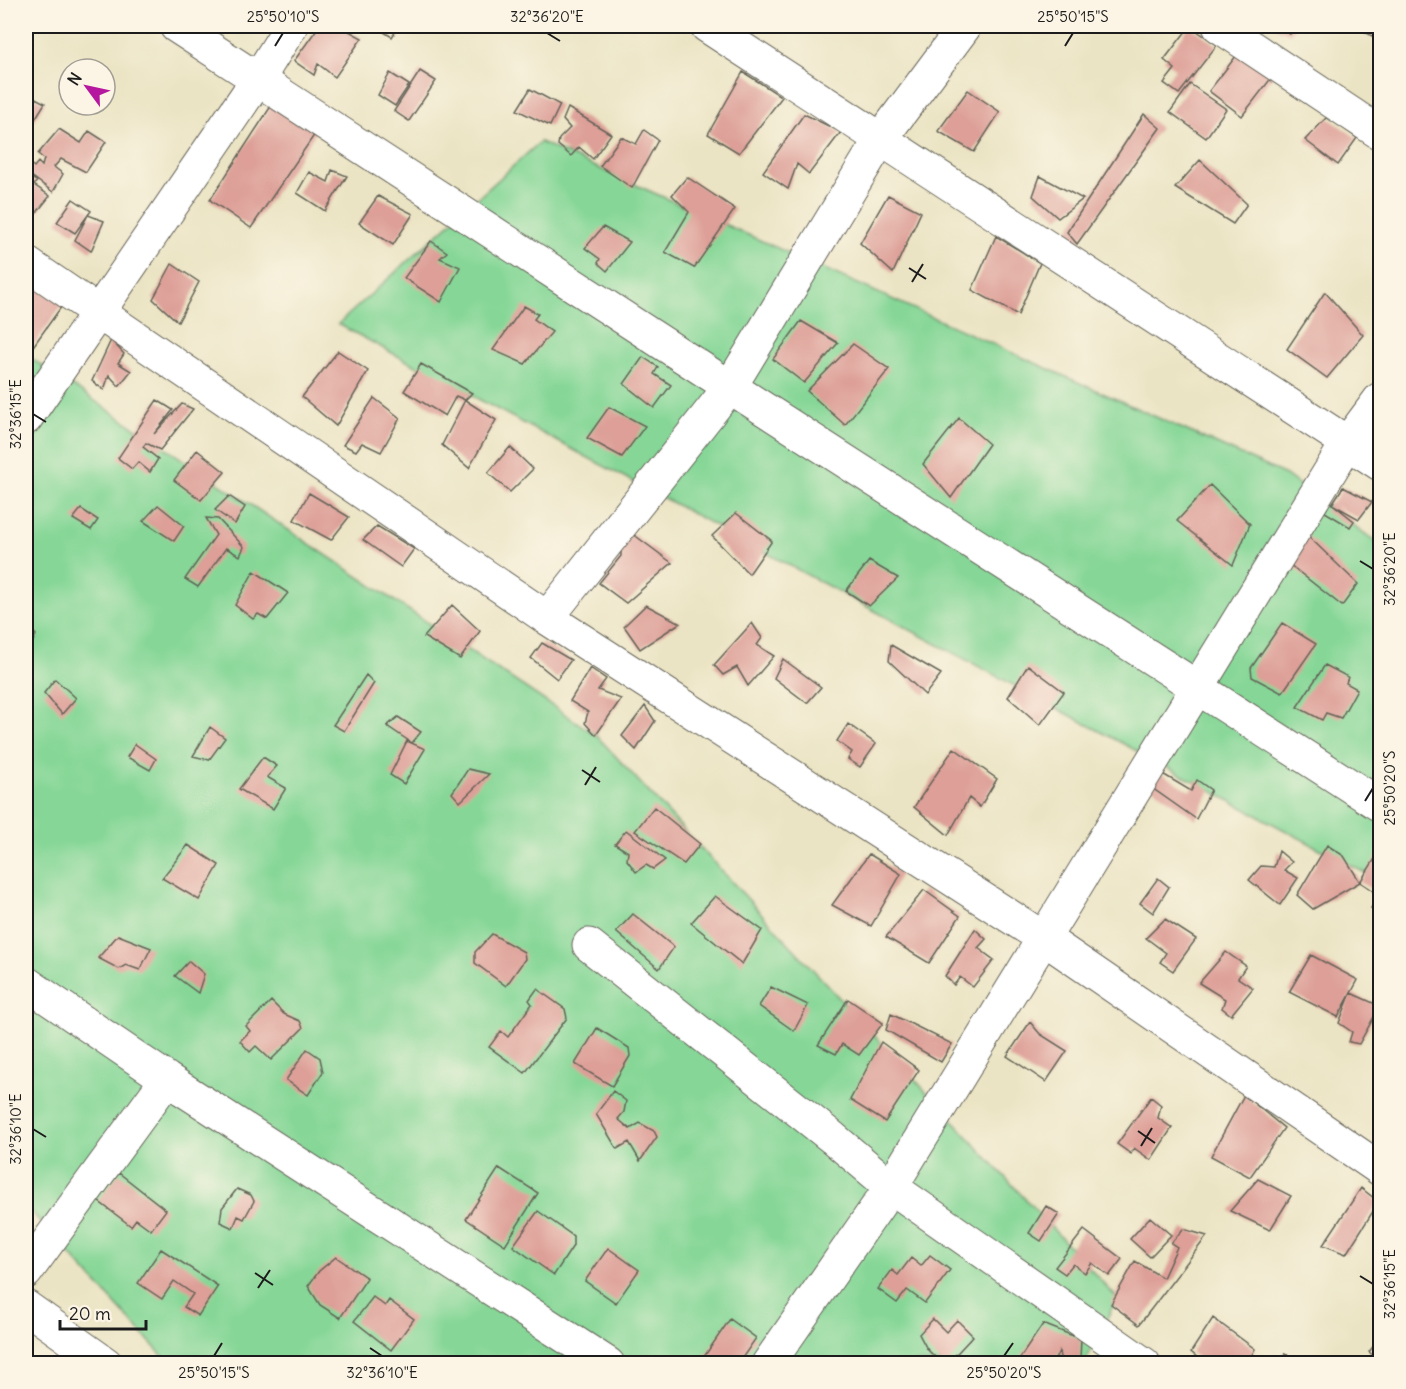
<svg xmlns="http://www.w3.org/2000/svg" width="1406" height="1389" font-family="Delius,sans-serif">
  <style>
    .green { fill: #86d797; stroke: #517a5a; stroke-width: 1.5 }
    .building { fill: #dd9f97 }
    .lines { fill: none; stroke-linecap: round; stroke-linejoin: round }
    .street-casing { stroke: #646257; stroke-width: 35 }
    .street { stroke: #fff; stroke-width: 33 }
    .ticks { fill: none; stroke: #1c1c1c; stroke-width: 2 }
    .neatline { fill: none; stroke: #1c1c1c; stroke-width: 2 }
    .ticks-label { font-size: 15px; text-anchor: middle; fill: #1c1c1c }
  </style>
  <rect width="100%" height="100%" fill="#fcf5e5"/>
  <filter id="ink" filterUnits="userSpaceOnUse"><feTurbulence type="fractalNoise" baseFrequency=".0167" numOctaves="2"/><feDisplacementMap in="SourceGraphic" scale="12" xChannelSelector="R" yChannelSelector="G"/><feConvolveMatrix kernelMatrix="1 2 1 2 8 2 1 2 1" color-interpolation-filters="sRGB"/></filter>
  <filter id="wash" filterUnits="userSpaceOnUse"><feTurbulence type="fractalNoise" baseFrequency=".008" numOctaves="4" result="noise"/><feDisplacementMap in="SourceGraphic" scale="24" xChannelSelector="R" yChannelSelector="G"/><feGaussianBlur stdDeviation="1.35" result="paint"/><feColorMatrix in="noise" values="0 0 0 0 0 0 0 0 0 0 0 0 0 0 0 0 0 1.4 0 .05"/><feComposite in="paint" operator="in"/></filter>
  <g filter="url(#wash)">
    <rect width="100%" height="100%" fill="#ebe4c4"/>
    <path class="green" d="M540,142L1286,475L1380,545V881L338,324Z
      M26,355L596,735L1117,1298L1085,1363H169L26,1206Z"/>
    <g id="blocks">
      <path class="building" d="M319,26H340L362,38L335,77L318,64L314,75L294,61Z
        M374,26H399L392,37Z
        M1190,26L1217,45L1179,94L1164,83L1175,69L1164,60Z
        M1273,26H1296L1290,34Z
        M1356,26H1380V28L1372,36Z
        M1243,47L1276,72L1242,116L1209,91Z
        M420,71L436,81L409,121L394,111Z
        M743,72L782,97L739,153L708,134Z
        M390,73L409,85L395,106L378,95Z
        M1190,84L1226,109L1206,138L1170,112Z
        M530,89L560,105L550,126L517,110Z
        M968,90L1000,112L974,152L938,131Z
        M26,93L45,103L32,124L26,121Z
        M273,103L317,131L251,228L210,200Z
        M568,108L611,134L593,159L579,147L571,156L558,145L559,139L570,128L563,120Z
        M804,114L841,132L809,174L797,164L788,189L763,172Z
        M1144,114L1160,128L1077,244L1067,232Z
        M1327,117L1357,138L1338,165L1305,140Z
        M59,129L81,143L89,131L106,142L86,172L61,159L54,167L63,174L53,192L26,172V160L34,167L38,162L42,166L44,159L38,154Z
        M644,130L658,140L632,188L600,166L621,137L636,144Z
        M1200,160L1247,204L1233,224L1175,188Z
        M332,170L347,176L325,211L297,193L309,172L328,182Z
        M26,176L37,181L34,185L50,196L34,216L26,211Z
        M1040,176L1083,199L1058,218L1033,196Z
        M687,177L735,209L694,268L665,252L689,212L672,195Z
        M888,195L921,212L893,273L860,243Z
        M378,196L413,214L393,245L359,223Z
        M73,199L91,211L88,215L104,221L91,251L75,240L88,215L75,233L57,222Z
        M603,227L630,242L607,271L598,263L600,259L585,248Z
        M996,236L1040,263L1018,315L972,290Z
        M431,241L447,252L440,258L460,267L441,302L404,278Z
        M172,264L199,282L178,322L153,299Z
        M35,288L64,303L29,352L26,349V300Z
        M1325,292L1363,335L1327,378L1287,349Z
        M524,306L538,314L534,319L552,332L525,364L493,350Z
        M801,321L838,343L804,383L773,359Z
        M111,340L124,354L118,363L131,371L119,386L109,375L104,390L92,381Z
        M853,344L889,369L845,425L807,391Z
        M338,351L368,371L336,426L302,397Z
        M643,357L658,367L654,374L671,385L654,408L624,384Z
        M421,364L472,393L465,400L456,396L445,416L404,391Z
        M374,398L400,418L381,452L362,443L356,451L343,445Z
        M157,400L173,410L154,434L182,404L193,409L160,450L146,443L143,447L158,459L150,472L138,462L132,469L118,458Z
        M465,400L496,420L469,468L442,445Z
        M609,407L645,426L622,457L587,438Z
        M959,418L989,444L951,498L923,464Z
        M510,447L533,469L510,492L488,473Z
        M197,450L225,472L201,500L174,480Z
        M1210,485L1250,524L1233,565L1177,521Z
        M1343,487L1372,502L1359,519L1332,504Z
        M309,493L349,517L331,540L294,520Z
        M229,496L245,507L235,524L215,510Z
        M1330,502L1354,521L1350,527L1325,512Z
        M158,505L184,526L174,541L143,521Z
        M81,509L98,520L91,530L73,519Z
        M736,513L772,541L749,574L712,536Z
        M206,518L218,519L244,547L240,556L226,548L198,587L185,579L216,535Z
        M377,526L414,549L401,567L363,540Z
        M633,534L672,563L626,603L599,583L621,556V544Z
        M1306,534L1358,584L1342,606L1289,564Z
        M869,561L898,578L869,606L846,591Z
        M254,571L288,593L267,619L258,614L253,619L235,605Z
        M452,605L480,631L460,659L424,637Z
        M646,605L680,623L640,649L624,626Z
        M752,623L762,638L757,645L774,656L748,686L737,667L723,675L714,665Z
        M1282,623L1316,644L1282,693L1252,677L1251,668Z
        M26,625L36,635L26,656Z
        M542,643L571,660L557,679L531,658Z
        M891,645L941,674L925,695L889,661Z
        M783,659L821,687L807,703L774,678Z
        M1028,665L1064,692L1040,725L1008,697Z
        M1325,665L1348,677L1346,683L1357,689L1341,718L1326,713L1322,720L1297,707Z
        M590,668L606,679L598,690L621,699L596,735L585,723L588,712L570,701Z
        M366,675L374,683L344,731L333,725Z
        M55,679L76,698L62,714L44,693Z
        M645,706L655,721L636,750L622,736Z
        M398,717L421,732L412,743L387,726Z
        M848,724L876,744L860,767L848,759L852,752L837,741Z
        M210,727L225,738L209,760L193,756Z
        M407,741L425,749L404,784L390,775Z
        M135,744L156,759L150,770L127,757Z
        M954,748L997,779L980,807L969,798L948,835L914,807Z
        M263,757L277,766L267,777L286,788L273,809L239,789Z
        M468,769L489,774L460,802L452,793Z
        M1161,773L1191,791L1197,780L1211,790L1196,819L1152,788Z
        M654,807L700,844L684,864L635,831Z
        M626,830L665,860L653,869L646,865L636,872L627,860L628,852L615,844Z
        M188,845L219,865L199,900L162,878Z
        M1327,845L1344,856L1360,882L1313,909L1297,895Z
        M1279,851L1292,862L1284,870L1298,878L1280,905L1249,880L1261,866L1274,867Z
        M1380,851V915L1371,908L1380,895L1360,882Z
        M869,854L901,874L871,926L832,905Z
        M1158,878L1169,887L1153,913L1140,903Z
        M924,890L960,916L929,963L886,937Z
        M715,896L762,930L742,964L691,923Z
        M633,914L674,947L659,969L616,932Z
        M1165,919L1196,939L1173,971L1160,962L1166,953L1146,938Z
        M975,929L986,939L978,948L994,960L973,987L960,977L954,985L945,976Z
        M492,934L524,952L525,959L506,986L475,963V952Z
        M118,935L151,948L140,970L126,965L119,969L98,958Z
        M1226,952L1246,966L1238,978L1253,988L1231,1015L1222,1008L1225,999L1199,983Z
        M1311,955L1358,980L1338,1017L1289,992Z
        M189,961L204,974L198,993L175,976Z
        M771,987L808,1005L794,1031L759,1006Z
        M537,989L565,1009L567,1018L525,1073L489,1047L501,1031L508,1037L532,1004L529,1000Z
        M1351,993L1380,1006L1359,1044L1349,1042L1352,1032L1339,1023Z
        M848,999L883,1023L859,1055L842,1044L836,1054L818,1045Z
        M271,1001L284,1014L300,1021L303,1028L271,1060L256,1046L250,1052L240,1041L250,1031L246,1026Z
        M891,1014L952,1044L941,1062L886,1030Z
        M1030,1022L1040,1034L1067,1051L1046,1082L1007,1056Z
        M597,1028L629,1048L630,1056L612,1086L575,1064Z
        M881,1042L919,1070L885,1122L850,1100Z
        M307,1049L320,1058L323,1072L308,1095L286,1080Z
        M613,1091L626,1101L624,1112L618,1119L630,1129L640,1123L654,1131L657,1137L640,1161L629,1142L617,1149L596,1114Z
        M1244,1095L1284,1128L1250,1177L1211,1156Z
        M1151,1097L1161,1105L1158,1118L1172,1128L1151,1160L1134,1148L1131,1154L1117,1144Z
        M499,1168L538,1193L505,1245L466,1219Z
        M119,1173L166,1210L151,1230L136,1219L131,1226L98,1201Z
        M1258,1179L1291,1196L1270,1230L1230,1211Z
        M1361,1188L1379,1202L1346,1254L1323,1245Z
        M237,1189L251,1195L254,1201L244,1219L238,1216L233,1228L220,1222L222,1208Z
        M1046,1206L1059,1214L1041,1241L1029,1233Z
        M538,1211L573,1236V1246L554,1275L513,1246Z
        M1150,1217L1171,1235L1150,1257L1130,1239Z
        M1183,1229L1207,1236L1139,1325L1111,1304L1135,1261L1163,1278L1177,1247L1171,1243Z
        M1084,1230L1122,1259L1109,1276L1092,1263L1085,1273L1073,1264L1065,1274L1055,1267Z
        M608,1248L639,1270L616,1303L585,1281Z
        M161,1249L218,1286L198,1316L184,1307L193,1294L174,1281L162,1299L138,1283Z
        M930,1255L950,1270L925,1303L907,1290L897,1303L878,1289L892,1270L898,1275L911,1258L921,1266Z
        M336,1257L367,1278L340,1318L320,1305L308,1286L319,1271Z
        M373,1297L385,1306L389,1300L414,1319L391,1350L354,1321Z
        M1213,1318L1255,1349L1247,1364H1205L1191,1352Z
        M730,1319L756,1338L738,1364H699Z
        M933,1319L946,1332L957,1320L973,1336L947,1364H942L927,1349L919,1334Z
        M1043,1324L1081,1339L1080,1359L1061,1364L1059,1351L1053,1364H1028L1020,1358Z
        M1379,1339L1380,1341V1361L1369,1352Z
        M1285,1353L1300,1364H1279Z"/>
    </g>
  </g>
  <g filter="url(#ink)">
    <use href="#blocks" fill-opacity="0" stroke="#646257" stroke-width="1.5"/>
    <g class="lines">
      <g class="street-casing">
        <path id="street" d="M176,26L730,387L1380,805
          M707,26L1380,464
          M1219,26L1380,133
          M26,263L547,618L1045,939L1380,1169
          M26,418L258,79L291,26
          M547,618L730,387L880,140L965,26
          M589,945L833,1138L891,1187L1144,1364
          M26,983L167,1079L608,1364
          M26,1272L167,1079
          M26,1307L106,1364
          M768,1364L891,1187L1348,442L1380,399"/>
      </g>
      <use href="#street" class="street"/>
    </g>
  </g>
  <path class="ticks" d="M547,33L560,41M275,46L283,33M1065,46L1073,33M909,268L926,279M912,282L923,264M33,414L46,422M1360,561L1373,569M582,770L600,782M585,785L596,767M1365,801L1373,788M33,1129L46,1137M1138,1131L1155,1143M1141,1146L1152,1128M255,1273L273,1285M1360,1276L1373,1284M258,1288L270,1270M370,1348L382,1356M214,1356L222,1343M1004,1356L1013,1343"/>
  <rect width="1406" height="1389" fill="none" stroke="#fcf5e5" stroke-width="66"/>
  <g transform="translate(87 87) rotate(303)"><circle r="28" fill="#fcf5e5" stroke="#a29e95" stroke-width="1.5"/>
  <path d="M0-4.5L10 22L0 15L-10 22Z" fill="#b5179e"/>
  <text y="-9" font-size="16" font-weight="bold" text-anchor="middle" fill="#1c1c1c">N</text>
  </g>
  <path d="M60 1320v9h86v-9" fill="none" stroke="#1c1c1c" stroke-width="3"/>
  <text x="69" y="1320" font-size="18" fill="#1c1c1c" stroke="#fcf5e5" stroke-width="4.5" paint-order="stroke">20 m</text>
  <rect x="33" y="33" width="1340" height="1323" class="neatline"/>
  <g class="ticks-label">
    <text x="283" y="22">25°50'10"S</text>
    <text x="547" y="22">32°36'20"E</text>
    <text x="1073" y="22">25°50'15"S</text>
    <text transform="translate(16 414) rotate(-90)" y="5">32°36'15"E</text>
    <text transform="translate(1390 569) rotate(-90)" y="5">32°36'20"E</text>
    <text transform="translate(1390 788) rotate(-90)" y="5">25°50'20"S</text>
    <text transform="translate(16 1129) rotate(-90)" y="5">32°36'10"E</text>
    <text transform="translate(1390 1284) rotate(-90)" y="5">32°36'15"E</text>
    <text x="214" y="1378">25°50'15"S</text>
    <text x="382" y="1378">32°36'10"E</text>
    <text x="1004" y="1378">25°50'20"S</text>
  </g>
</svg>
